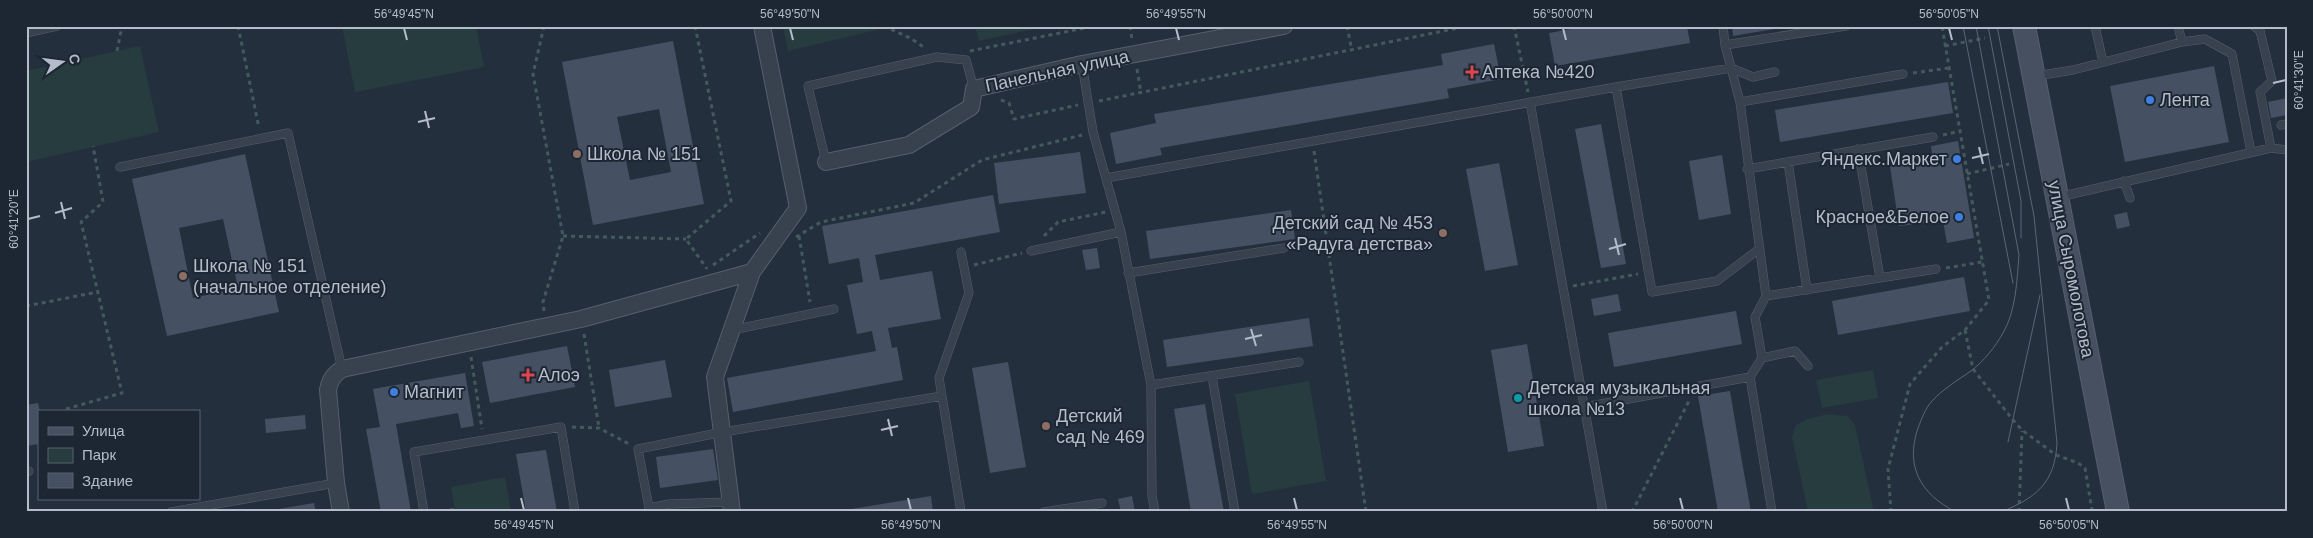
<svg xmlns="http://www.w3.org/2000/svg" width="2313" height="538" font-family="Arial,sans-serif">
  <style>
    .green { fill: #263c3f }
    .building { fill: #455162; fill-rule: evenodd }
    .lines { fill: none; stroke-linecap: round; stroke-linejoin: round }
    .lane-casing { stroke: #565f6c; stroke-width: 9 }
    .street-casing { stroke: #565f6c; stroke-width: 18 }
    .secondary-casing { stroke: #565f6c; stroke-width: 24 }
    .path { stroke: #44595c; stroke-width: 3; stroke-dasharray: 4 4; stroke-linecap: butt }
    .lane { stroke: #38414e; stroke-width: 8 }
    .street { stroke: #38414e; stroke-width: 16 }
    .secondary { stroke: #465061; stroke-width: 22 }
    .tram { stroke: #5a6575; stroke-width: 1 }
    .ticks { fill: none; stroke: #b4bcc9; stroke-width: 2 }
    .health-dot { fill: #e0444e; stroke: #1d2633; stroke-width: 2 }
    .shop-dot { fill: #3f7fe0; stroke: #1d2633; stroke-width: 2 }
    .education-dot { fill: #8d6e63; stroke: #1d2633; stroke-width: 2 }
    .culture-dot { fill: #0f9aa8; stroke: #1d2633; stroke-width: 2 }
    .labels { text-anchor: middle; stroke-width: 4; stroke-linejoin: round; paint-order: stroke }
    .street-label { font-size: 18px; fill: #b4bcc9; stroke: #1d2633 }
    .poi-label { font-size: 18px; fill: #b4bcc9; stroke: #1d2633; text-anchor: start }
    .neatline { fill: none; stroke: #b4bcc9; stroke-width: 2 }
    .ticks-label { font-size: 12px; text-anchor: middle; fill: #b4bcc9 }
  </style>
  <rect width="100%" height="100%" fill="#242f3e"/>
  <path class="green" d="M342,26H476L484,67L355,92Z
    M783,26H893L788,51Z
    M975,26H1047L979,41Z
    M140,46L159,132L26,162V71Z
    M1873,370L1878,398L1822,408L1816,380Z
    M1309,381L1326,481L1252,494L1235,394Z
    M1828,414L1847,416L1855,425L1874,512H1808L1792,437L1796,425L1808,419Z
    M505,477L511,512H455L451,487Z"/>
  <path class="building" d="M1588,26H1687L1690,43L1555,66L1549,33Z
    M1732,26H1786V27L1733,36Z
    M673,41L704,204L593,225L562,62ZM659,109L671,172L630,180L617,117Z
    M1494,44L1501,79L1447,89L1449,98L1160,148L1162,155L1116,164L1110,133L1156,123L1154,114L1443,65L1441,54Z
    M2214,66L2229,142L2125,162L2110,86Z
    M1948,82L1953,113L1780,142L1775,110Z
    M2287,98V115L2271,118L2268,102Z
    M1601,124L1626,264L1601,268L1575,129Z
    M1958,141L1974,238L1947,243L1943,221L1899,226L1890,166L1933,161L1931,146Z
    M1080,152L1086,193L999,204L994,163Z
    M245,154L279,312L167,336L132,179ZM223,219L238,288L193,298L179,228Z
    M1722,155L1731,214L1699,220L1689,161Z
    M1499,163L1518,265L1485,271L1466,169Z
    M993,195L1000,232L875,255L880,280L932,271L941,319L888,328L892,348L897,347L903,380L733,412L727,378L876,351L872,331L857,334L847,285L863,282L859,258L829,264L822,226Z
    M1291,210L1295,239L1150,259L1146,231Z
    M2127,212L2130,226L2117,229L2114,215Z
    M1097,248L1100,268L1086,270L1082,250Z
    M1964,277L1970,311L1838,335L1832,301Z
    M1618,294L1621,311L1594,316L1591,299Z
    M1736,311L1742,344L1614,367L1608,333Z
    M1309,318L1313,346L1167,367L1163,340Z
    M1527,344L1544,446L1508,452L1491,350Z
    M567,346L575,387L490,403L482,362Z
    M665,360L672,397L615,407L609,370Z
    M1008,362L1026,467L990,473L972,368Z
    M465,373L474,426L461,428L458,413L396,424L411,512H381L366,429L380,427L373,389Z
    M1730,391L1741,456L1751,512H1718L1698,396Z
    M38,403L40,412L39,444L26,446V405Z
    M1205,404L1208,423L1224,512H1191L1174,409Z
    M305,415L306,429L266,433L265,419Z
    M713,449L718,480L660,488L656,457Z
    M546,450L557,512H526L516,454Z
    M931,496L933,512H840L839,511Z
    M1132,496L1135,512H1121L1118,499Z
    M314,503L316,512H267V511Z"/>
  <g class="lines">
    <g class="lane-casing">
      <path id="lane" d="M1723,26L1725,45L1740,102L1766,296L1755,317L1762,358L1750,377L1772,512
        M2095,26L2103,62
        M2178,26L2182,42
        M2254,26L2260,31L2272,81L2260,92L2271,148
        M26,33L57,26
        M1725,45L1846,26
        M1082,64L1093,132L1121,232L1151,385L1152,496L1155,512
        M2036,76L2073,70L2182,42L2205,39L2232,54L2251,152
        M1616,87L1652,292L1717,281L1759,249
        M1530,102L1603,512
        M1740,102L1903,74
        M2281,125L2287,124
        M1858,149L1880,278
        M826,162L808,86L937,57L966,60L974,89
        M1788,162L1807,290
        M120,167L288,133L342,369
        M1747,169L1933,137
        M1106,178L1616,87L1731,68L1753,77L1775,72
        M2124,181L2130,198
        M2059,197L2271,148L2287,150
        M1031,251L1121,232
        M1128,273L1284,248
        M1766,296L1936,269
        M732,330L834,309
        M1762,358L1795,351L1808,366
        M1212,376L1235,512
        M1151,385L1299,362
        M1584,407L1750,377
        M26,473L29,471
        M731,502L669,504L649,508L638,449L723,432L942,396
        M171,512L336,483
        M424,512L414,452L561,427L575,512
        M961,512L939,378L969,293L961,252
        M1044,512L1102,503"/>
    </g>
    <g class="street-casing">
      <path id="street" d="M826,162L909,145L971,107L974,89L1082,64L1284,26
        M341,512L336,483L328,390C330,380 333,375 342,369L581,319L752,272
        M732,512L715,377L752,272L798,208L762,26"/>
    </g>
    <g class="secondary-casing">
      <path id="secondary" d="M2024,26L2118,512"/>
    </g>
    <path class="path" d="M238,26L259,128
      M544,26L533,74L563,236L543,302L544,311
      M695,26L731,201L686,239L707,269
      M884,26L910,38L925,48
      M1130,26L1132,40
      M1347,26L1352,51
      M1514,26L1528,92
      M1945,46L1985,38
      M117,51L122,26
      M970,51L1095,26
      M1137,69L1141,93
      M1913,73L1949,68
      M1001,100L1009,103L1014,119L1078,105
      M1099,101L1468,26
      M1943,135L1960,131
      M1314,151L1366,512
      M1967,174L2009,164
      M563,236L686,239
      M799,236L810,302
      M1044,236L1058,222L1106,212
      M796,237L821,222L914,203L982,160L1082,135
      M713,265L760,233
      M974,265L1022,253
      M1946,268L1982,262
      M1573,286L1638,274
      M26,306L98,292
      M1965,330L1973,369L2013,420L2022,430L2056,455L2078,463L2085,468L2092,510
      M584,334L599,428
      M471,357L482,429
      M66,409L122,393L81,222L103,202L93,146
      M572,427L599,428L629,444
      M442,512L455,509
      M1632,512L1690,399
      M1891,512L1888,469L1910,384L1942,347L1965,330L1989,300L1942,26
      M2019,512L2022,431"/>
    <use href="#lane" class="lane"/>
    <use href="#street" class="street"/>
    <use href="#secondary" class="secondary"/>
    <path class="tram" d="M1963,26L2013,283
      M1988,26L2021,201V238
      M1997,26L2034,216L2057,443C2055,483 2036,498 2001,512
      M2008,442L2040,295
      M1956,512C1920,494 1905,466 1918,428C1922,418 1925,409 1932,401C1943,389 1958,380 1971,371C1984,361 1995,347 2003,333C2016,311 2017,280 2019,255L1976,26"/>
  </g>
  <path class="ticks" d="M404,28L407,40M790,28L793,40M1176,28L1179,40M1563,28L1566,40M1949,28L1952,40M2273,83L2286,80M425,111L429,128M418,122L435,118M1979,147L1983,164M1972,158L1989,154M61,202L65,219M55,213L72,208M28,219L40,216M1615,238L1619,255M1609,249L1626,244M1251,329L1256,346M1245,339L1262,335M888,419L892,436M881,430L898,426M521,498L524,510M908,498L911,510M1294,498L1297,510M1680,498L1683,510M2066,498L2069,510"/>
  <g class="health-dot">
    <path d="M1469.5 64.5h5v5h5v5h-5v5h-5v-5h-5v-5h5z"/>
    <path d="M525.5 367.5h5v5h5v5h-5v5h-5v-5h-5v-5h5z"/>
  </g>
  <g class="shop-dot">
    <circle cx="2150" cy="100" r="5"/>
    <circle cx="1957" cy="159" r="5"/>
    <circle cx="1959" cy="217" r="5"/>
    <circle cx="394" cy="392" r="5"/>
  </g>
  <g class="education-dot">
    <circle cx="577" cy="154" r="5"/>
    <circle cx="1443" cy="233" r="5"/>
    <circle cx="183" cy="276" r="5"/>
    <circle cx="1046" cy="426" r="5"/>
  </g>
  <circle class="culture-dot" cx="1518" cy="398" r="5"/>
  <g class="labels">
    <g class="street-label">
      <text transform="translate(1057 71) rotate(-12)" y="6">Панельная улица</text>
      <text transform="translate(2071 269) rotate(79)" y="6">улица Сыромолотова</text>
    </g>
    <g class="poi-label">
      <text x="1482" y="78">Аптека №420</text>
      <text x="2160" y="106">Лента</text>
      <text x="587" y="160">Школа № 151</text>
      <text x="1947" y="165" text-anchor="end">Яндекс.Маркет</text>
      <text x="1949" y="223" text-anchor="end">Красное&amp;Белое</text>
      <text x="1433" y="229" text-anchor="end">Детский сад № 453<tspan x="1433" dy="21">«Радуга детства»</tspan></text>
      <text x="193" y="272">Школа № 151<tspan x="193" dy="21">(начальное отделение)</tspan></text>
      <text x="538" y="381">Алоэ</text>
      <text x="1528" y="394">Детская музыкальная<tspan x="1528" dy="21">школа №13</tspan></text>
      <text x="404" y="398">Магнит</text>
      <text x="1056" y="422">Детский<tspan x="1056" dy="21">сад № 469</tspan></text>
    </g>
  </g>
  <rect width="2313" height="538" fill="none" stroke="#1d2633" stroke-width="55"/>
  <rect x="38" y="410" width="162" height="90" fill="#1d2633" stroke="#59626f"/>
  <rect x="48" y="427" width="25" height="8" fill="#465061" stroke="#59626f"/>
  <text x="82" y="436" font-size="15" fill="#b4bcc9">Улица</text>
  <rect x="48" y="448" width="25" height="15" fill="#263c3f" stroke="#59626f"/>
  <text x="82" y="460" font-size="15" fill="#b4bcc9">Парк</text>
  <rect x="48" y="473" width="25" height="15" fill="#455162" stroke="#59626f"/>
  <text x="82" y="486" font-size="15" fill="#b4bcc9">Здание</text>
  <g transform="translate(62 62) rotate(76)" stroke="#1d2633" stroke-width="4" paint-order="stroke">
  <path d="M0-4L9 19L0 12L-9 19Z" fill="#b4bcc9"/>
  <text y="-8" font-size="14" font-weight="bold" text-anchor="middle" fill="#b4bcc9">С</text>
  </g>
  <rect x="28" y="28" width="2258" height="482" class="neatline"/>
  <g class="ticks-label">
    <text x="404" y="18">56°49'45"N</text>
    <text x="790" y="18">56°49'50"N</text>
    <text x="1176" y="18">56°49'55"N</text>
    <text x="1563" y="18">56°50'00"N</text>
    <text x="1949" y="18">56°50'05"N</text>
    <text transform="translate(2299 80) rotate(-90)" y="4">60°41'30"E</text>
    <text transform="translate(14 219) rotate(-90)" y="4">60°41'20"E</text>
    <text x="524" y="529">56°49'45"N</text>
    <text x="911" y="529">56°49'50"N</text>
    <text x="1297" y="529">56°49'55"N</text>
    <text x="1683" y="529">56°50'00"N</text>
    <text x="2069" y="529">56°50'05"N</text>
  </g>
</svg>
